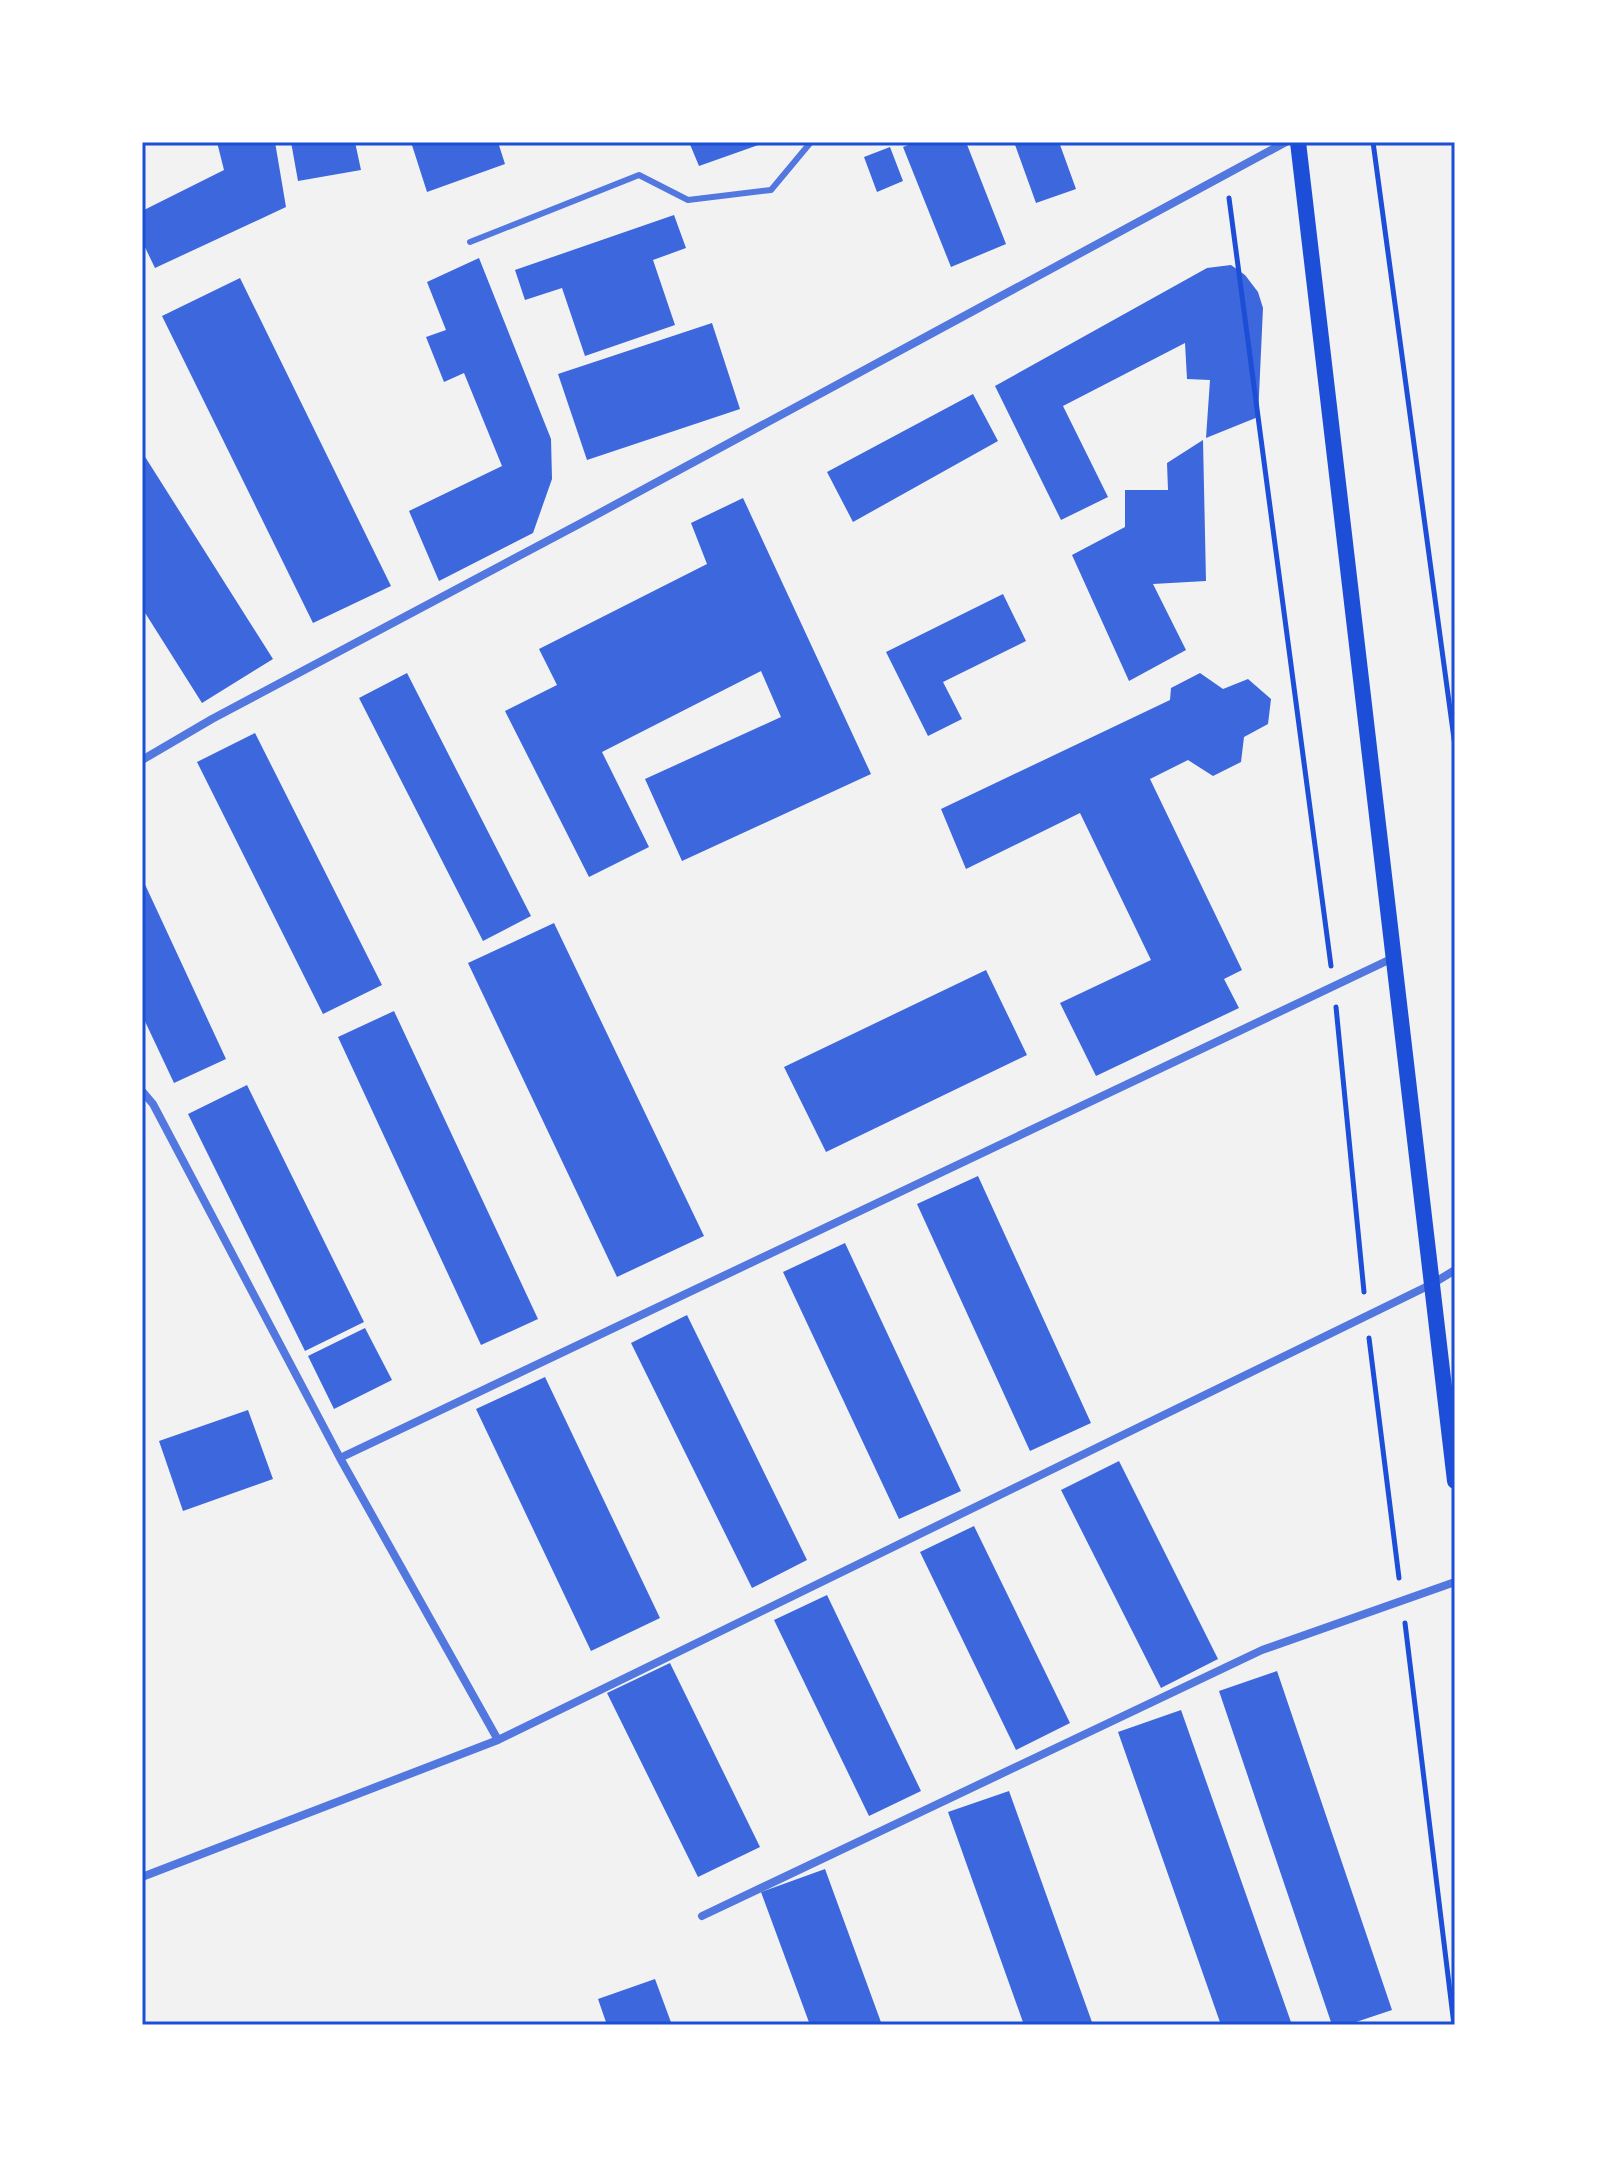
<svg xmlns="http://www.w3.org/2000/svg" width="1597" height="2167" font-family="Merriweather,serif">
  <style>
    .building { fill: #3d67dc }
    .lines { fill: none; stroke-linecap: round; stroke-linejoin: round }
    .path { stroke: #1d4ed8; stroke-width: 5 }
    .service { stroke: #5277de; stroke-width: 6 }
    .minor { stroke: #5277de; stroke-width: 8 }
    .secondary { stroke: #1d4ed8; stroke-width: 16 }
    .neatline { fill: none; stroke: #1d4ed8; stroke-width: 3 }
  </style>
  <rect width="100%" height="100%" fill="#f2f2f2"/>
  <path class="building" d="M217,142H275L286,207L155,268L142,241V211L224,170Z
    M291,142H355L361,170L298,181Z
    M411,142H498L505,164L427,192Z
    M689,142H767L699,166Z
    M916,142H966L1006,244L951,267L903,147Z
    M1014,142H1059L1076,189L1036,203Z
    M890,147L903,181L877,192L864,157Z
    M674,215L686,248L653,260L675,325L585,356L562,288L525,300L515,270Z
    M479,258L551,439L552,479L533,533L439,581L409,511L502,466L464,373L444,382L426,337L446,330L427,282Z
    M1231,265L1245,275L1258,292L1263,308L1258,417L1206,438L1210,380L1187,379L1185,343L1063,406L1108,497L1061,520L995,386L1207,268Z
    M240,278L391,586L313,623L162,316Z
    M712,323L740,409L587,460L558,374Z
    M973,394L998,441L853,522L827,472Z
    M1203,440L1206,581L1153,584L1186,650L1129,681L1072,555L1125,527V490H1168L1167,463Z
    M142,452L273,659L202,703L142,608Z
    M743,498L871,774L682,861L645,779L781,717L761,671L602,752L649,847L589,877L505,711L557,685L539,649L707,564L691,523Z
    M1003,594L1026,641L943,682L962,719L928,736L886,652Z
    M407,673L531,916L483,941L359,698Z
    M1200,673L1223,689L1248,679L1271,699L1268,724L1244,737L1241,762L1213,776L1188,760L1150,779L1242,970L1224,979L1239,1008L1096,1076L1060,1003L1151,960L1080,813L966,869L941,809L1170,700L1171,688Z
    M255,733L382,985L323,1014L197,762Z
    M142,878L226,1059L174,1083L142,1015Z
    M554,923L704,1236L617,1277L468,963Z
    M986,970L1027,1055L826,1152L784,1067Z
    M394,1011L538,1319L481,1345L338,1037Z
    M247,1085L364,1322L305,1351L188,1114Z
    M978,1176L1091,1423L1030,1451L917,1204Z
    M845,1243L961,1491L899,1519L783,1272Z
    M687,1315L807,1560L752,1588L631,1343Z
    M365,1328L392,1380L334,1409L308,1356Z
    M545,1377L660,1618L591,1651L476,1409Z
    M248,1410L273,1479L183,1511L159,1441Z
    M1119,1461L1218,1659L1161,1688L1061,1490Z
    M974,1526L1070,1723L1016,1750L920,1552Z
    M827,1595L921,1791L869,1816L774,1620Z
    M670,1663L760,1847L698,1877L607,1693Z
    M1277,1671L1392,2010L1347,2025H1332L1219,1691Z
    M1181,1710L1292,2025H1221L1118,1732Z
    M1009,1791L1093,2025H1024L948,1812Z
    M825,1869L882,2025H810L761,1892Z
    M655,1979L672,2025H607L598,1999Z"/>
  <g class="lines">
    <path class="path" d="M1373,142L1455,746
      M1229,198L1331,966
      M1336,1007L1364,1292
      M1369,1338L1399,1578
      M1405,1623L1454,2025"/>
    <path class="service" d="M470,242L639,175L688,200L771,190L811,142"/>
    <path class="minor" d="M142,760L212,719L583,522L1286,142
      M142,1091L153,1104L340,1458L498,1740
      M340,1458L1393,958
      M142,1877L498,1740L1432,1284L1455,1270
      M702,1916L1262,1650L1455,1582"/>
    <path class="secondary" d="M1298,142L1455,1481"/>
  </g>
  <rect width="1597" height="2167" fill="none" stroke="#ffffff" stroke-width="288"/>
  <rect x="144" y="144" width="1309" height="1879" class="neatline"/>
</svg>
